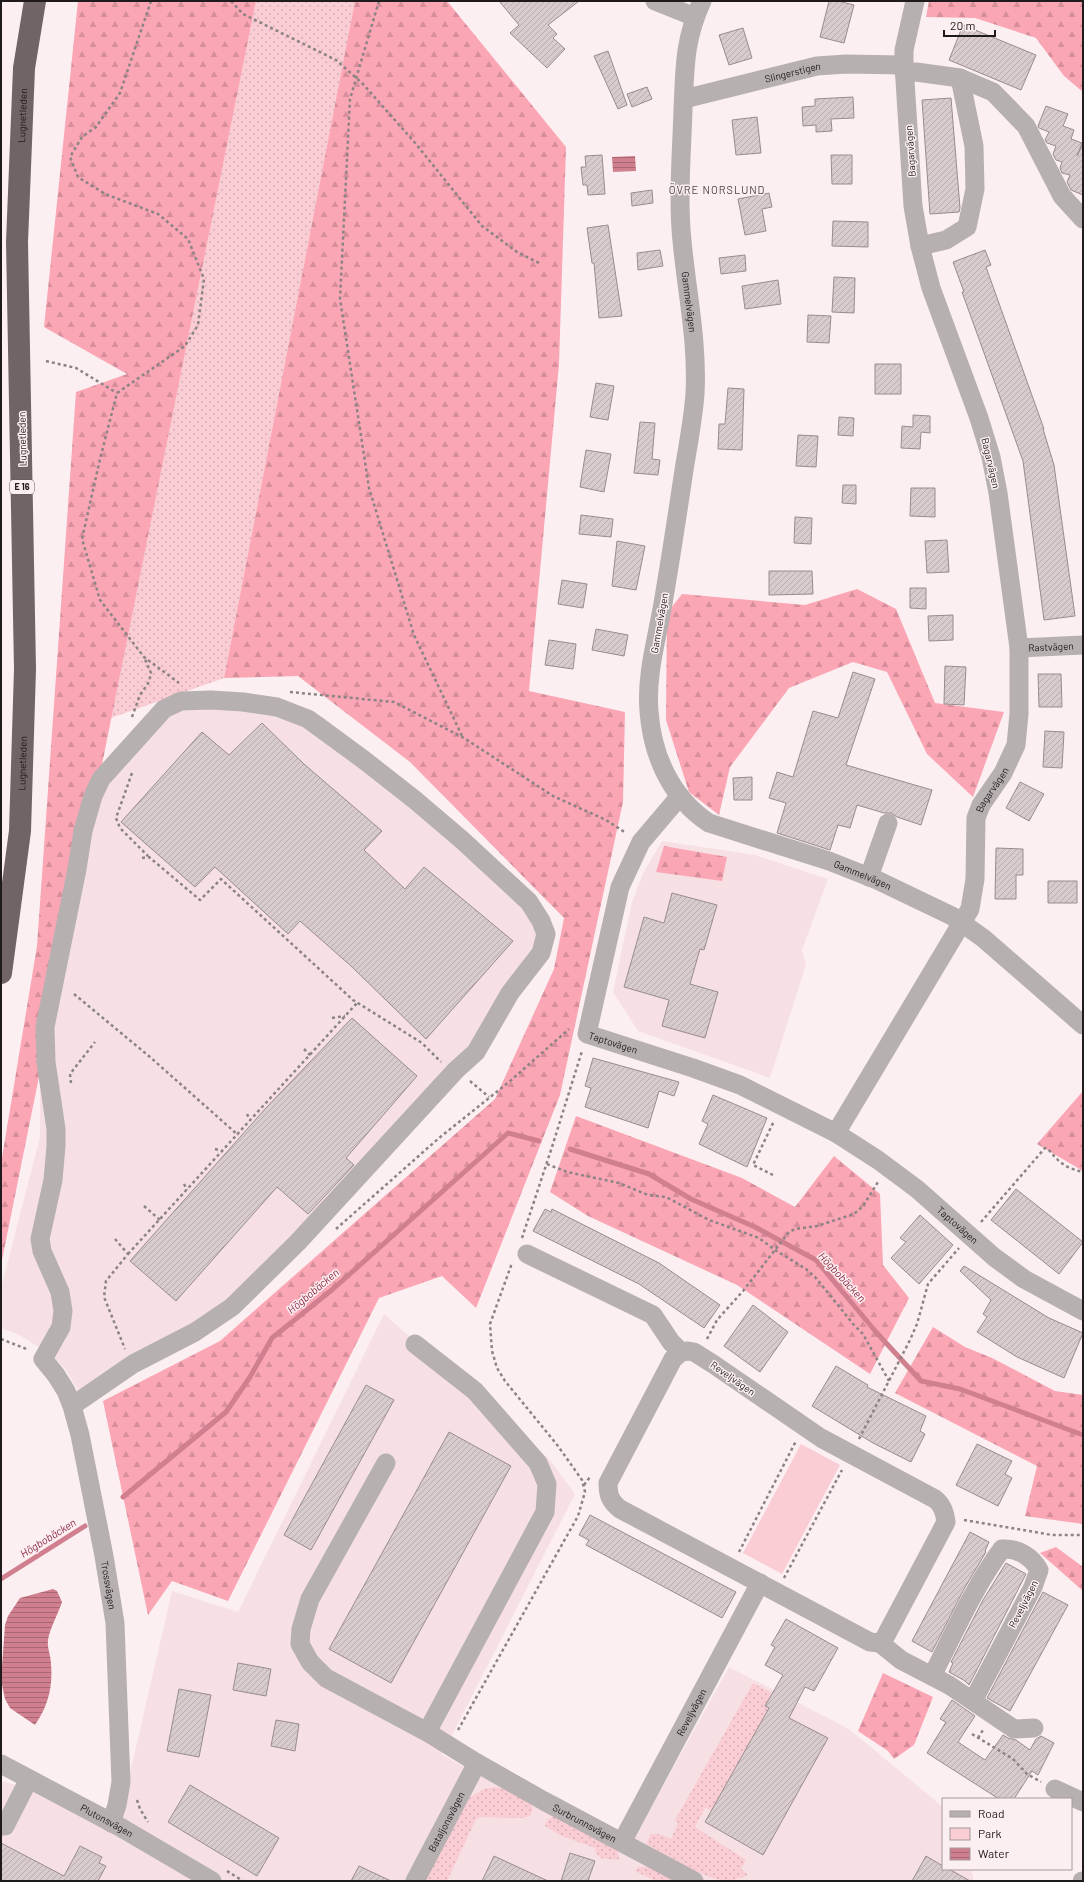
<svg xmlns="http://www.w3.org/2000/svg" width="1084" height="1882" font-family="Barlow,sans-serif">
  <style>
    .built { fill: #f6e0e3 }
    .grass { fill: url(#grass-dots) }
    .forest { fill: url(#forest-firs) }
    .park { fill: #faccd3 }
    .water { fill: url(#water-rules) }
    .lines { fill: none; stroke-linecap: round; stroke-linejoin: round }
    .stream { stroke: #d07f8e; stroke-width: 5 }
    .building { fill: url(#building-hatch); stroke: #988c8e }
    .path { stroke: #8b8384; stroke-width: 2.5; stroke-dasharray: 3 3; stroke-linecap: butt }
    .minor { stroke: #b6b0b1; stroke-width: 19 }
    .highway { stroke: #706466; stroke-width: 22 }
    .labels { text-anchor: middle; stroke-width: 3; stroke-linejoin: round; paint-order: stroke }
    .shield { fill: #fceff1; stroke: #615a5b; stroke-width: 1 }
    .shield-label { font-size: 9px; font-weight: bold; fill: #1f1a1b }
    .street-label { font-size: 10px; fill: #1f1a1b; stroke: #fceff1 }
    .neighbourhood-label { font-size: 11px; letter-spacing: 1px; fill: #504547; stroke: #fceff1 }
    .water-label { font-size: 11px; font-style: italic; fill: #8d2c46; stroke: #fceff1 }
  </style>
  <defs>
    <pattern id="grass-dots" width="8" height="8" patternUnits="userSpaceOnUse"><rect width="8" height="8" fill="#faccd3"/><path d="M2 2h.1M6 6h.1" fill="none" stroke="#d6afb5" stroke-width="1.8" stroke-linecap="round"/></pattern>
    <pattern id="forest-firs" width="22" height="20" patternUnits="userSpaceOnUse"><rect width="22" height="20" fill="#fba6b5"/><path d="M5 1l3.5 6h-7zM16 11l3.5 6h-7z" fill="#d78e9b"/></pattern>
    <pattern id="water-rules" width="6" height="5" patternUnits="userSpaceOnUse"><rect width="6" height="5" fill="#d07f8e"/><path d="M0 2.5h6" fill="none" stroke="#a86773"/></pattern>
    <pattern id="building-hatch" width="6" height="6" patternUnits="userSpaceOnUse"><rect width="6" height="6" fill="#d8cbcd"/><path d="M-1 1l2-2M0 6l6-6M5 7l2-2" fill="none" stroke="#b9aeaf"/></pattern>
  </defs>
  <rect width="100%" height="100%" fill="#fceff1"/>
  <path class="built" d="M290,702L323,717L398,775L534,893L546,919L548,933L480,1057L237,1308L84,1400L66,1370L51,1354L17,1334L1,1328V1288L40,1137V1025L76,827L160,707Z
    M662,841L755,855L828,879L802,950L806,965L770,1078L638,1031L613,992L632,902L643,873Z
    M384,1314L550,1460L575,1494L442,1755L626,1853L729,1667L849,1729L943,1807V1869H971L974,1881H1V1781L121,1812L172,1591L238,1612Z"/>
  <path class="grass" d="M256,1H355L224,678L111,718Z
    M753,1683L772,1693L765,1706L769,1708L712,1810L705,1808L695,1827L746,1860L741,1869L748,1875C740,1879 730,1881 721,1880C703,1878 664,1853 646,1844L651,1834H659L671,1839L678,1823L675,1820Z
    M494,1787C507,1788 542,1798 530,1816L521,1818L480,1817L476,1819L447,1881H425L469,1798L484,1789Z
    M558,1816L613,1846L618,1852L619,1860L601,1858L596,1853L595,1848L562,1836L545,1826C546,1819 551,1817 558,1816Z
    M640,1867H649L676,1881H656L635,1871Z"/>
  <path class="forest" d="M78,1H256L1,1265V1164L37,946L76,392L127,374L44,327Z
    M355,1H447L566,147L559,364L529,691L625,712L623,802L560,1095L476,1308L442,1276L379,1298L228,1601L172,1581L148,1615L103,1401L220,1341L495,1099L554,969L564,918L410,762L298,676L224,678Z
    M929,1H1083V92L1064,76L1036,38L975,18L926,17Z
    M857,589L896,609L935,703L1004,712L973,797L927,754L887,672L853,662L789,688L730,767L719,815L689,792L666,720L667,613L682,594L805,605Z
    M664,846L727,857L722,881L656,872Z
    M1083,1091V1171L1037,1144Z
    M576,1116L742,1178L795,1207L834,1156L880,1194L883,1265L909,1298L870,1374L737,1285L588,1216L550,1192Z
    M933,1327L965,1347L992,1358L1055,1391L1083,1395V1524L1025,1516L1037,1466L895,1393Z
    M1056,1547L1083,1567V1591L1040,1553Z
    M883,1673L933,1697L914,1745L894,1759L888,1751L858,1731Z"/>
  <path class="park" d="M801,1444L840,1465L782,1574L743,1553Z"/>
  <path class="water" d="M635,156L636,171L613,172L612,157Z
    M53,1589L57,1591L62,1602C59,1612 49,1630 48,1640C47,1649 51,1655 51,1664C53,1687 48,1706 35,1725L10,1708L5,1699L1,1680L5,1625L8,1616L20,1598Z"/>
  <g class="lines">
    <path class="stream" d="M570,1149L649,1174L691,1199L755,1227L816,1260L876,1332L921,1381L960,1389L1083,1435
      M123,1497L226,1412L250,1377L272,1338L333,1289L508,1133L539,1141
      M1,1579L85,1526"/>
  </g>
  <path class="building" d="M499,1H579L548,25L557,34L553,38L565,49L547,68L510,33L519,25Z
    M829,1H838L854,5L844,43L820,37Z
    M963,25L1036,55L1021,90L949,60Z
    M743,28L752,58L729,65L719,35Z
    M608,51L627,105L618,109L594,56Z
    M647,87L652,99L632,107L627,94Z
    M853,97L854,118L831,119L832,131L816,132V125L803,126L802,107L815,106V99Z
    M951,98L960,208L959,212L930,214L922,100Z
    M1046,106L1068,114L1063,126L1074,130L1071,139L1082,143L1077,156L1083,144V195L1071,190L1067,182L1070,175L1062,173L1060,168L1062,162L1056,160L1053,154L1056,146L1047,143L1045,140L1049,132L1039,128L1038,126Z
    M757,117L761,153L736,155L732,120Z
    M602,155L605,194L588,195L587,185H583L581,167H586L585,156Z
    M831,155H852V184H832Z
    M652,190L653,203L632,206L631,193Z
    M769,193L772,207L762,209L766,231L745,235L738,199Z
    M833,221L868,222V247L832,246Z
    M608,225L622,316L599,318L594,263H592L587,228Z
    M660,250L663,266L638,270L637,253Z
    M985,250L991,265L986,267L1044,429H1043L1054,465L1075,616L1044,620L1023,461L962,292H964L953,262Z
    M745,255L746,271L721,274L719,258Z
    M834,277L855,278L854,313L832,312Z
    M778,280L781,304L745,309L742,286Z
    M808,315L831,316L829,343L807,342Z
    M875,364H901V394H875Z
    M596,383L614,386L608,420L590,417Z
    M728,388L744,389L742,450L718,449L719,424H725Z
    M913,415L930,416V433L921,432L920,449L901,448L902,426L913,427Z
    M839,417L854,418L853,436L838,435Z
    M640,422L655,423L652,459L660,460L658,475L634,473Z
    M798,435L818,436L816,467L796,466Z
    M586,450L611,454L604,492L580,487Z
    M843,485H856V504L842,503Z
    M911,488H935V517L910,516Z
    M581,515L613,519L611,537L579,534Z
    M795,517L812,518L811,544L794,543Z
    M947,540L949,572L927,573L925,541Z
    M617,541L645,546L636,590L612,586Z
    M769,571H812L813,594L769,595Z
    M562,580L587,584L583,608L558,604Z
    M910,588H926V609L910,608Z
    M953,615V640L929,641L928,616Z
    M596,629L628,635L624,656L592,650Z
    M549,640L576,644L573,669L545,665Z
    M945,666L966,667L964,705L944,704Z
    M853,672L875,679L846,765L932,790L921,825L897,817L891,813H884L857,805L850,828L838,825L830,850L777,833L786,803L769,798L777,772L793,777L813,711L838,718Z
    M1038,674H1061L1062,707H1039Z
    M262,723L305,765L382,831L364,850L405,889L424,867L513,941L426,1039L351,966L300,921L288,934L215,867L195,887L121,822L202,732L229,755Z
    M1045,731L1064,732L1062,768L1043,767Z
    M752,777V800H734L733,778Z
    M1020,782L1044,794L1029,821L1006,808Z
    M996,848L1023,849V875H1016V899H995Z
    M1048,881H1077V903H1048Z
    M672,893L717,905L704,950L700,949L690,984L718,992L705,1038L662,1026L669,1000L624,987L644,917L664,923Z
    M352,1018L417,1076L346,1158L354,1165L308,1214L277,1187L176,1301L130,1261L265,1109Z
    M593,1058L679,1082L674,1096L659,1091L648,1128L585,1107L591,1088L585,1086Z
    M713,1095L767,1118L747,1167L699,1144L708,1124L702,1121Z
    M1016,1189L1083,1242L1059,1274L991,1220Z
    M545,1209L551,1212L552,1209L659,1263L720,1305L704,1328L639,1284L533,1231Z
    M920,1215L953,1245L919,1284L891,1258L906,1242L900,1238Z
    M964,1266L1049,1318L1083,1333L1064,1378L1017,1357L977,1332L987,1317L983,1314L991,1300L960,1271Z
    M753,1305L788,1332L760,1372L724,1346Z
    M836,1366L868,1385L867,1387L926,1416L920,1431L925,1434L911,1462L873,1443L812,1406Z
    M366,1385L394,1400L311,1550L284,1535Z
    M449,1432L511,1466L391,1683L329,1649Z
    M977,1444L1012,1461L1005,1474L1012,1478L998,1506L956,1485Z
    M590,1515L736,1592L722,1618L586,1545L589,1540L579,1535Z
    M970,1532L989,1542L985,1551L986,1552L964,1589L932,1652L912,1641Z
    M1006,1563L1026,1574L969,1685L965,1681L949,1672L953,1663L951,1662L983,1600Z
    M1043,1592L1068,1605L1010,1711L987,1698Z
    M786,1619L838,1648L814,1691L805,1687L789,1718L828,1738L763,1855L705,1822L769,1708L765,1706L783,1675L765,1665L775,1647L771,1645Z
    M238,1663L271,1669L266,1696L233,1690Z
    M179,1689L211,1695L199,1757L167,1751Z
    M952,1700L975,1716L958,1742L985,1760L1003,1735L1008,1738L1016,1740L1030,1750L1036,1739L1041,1736L1054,1743L1038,1775L1032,1771L1014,1799H999L927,1753L946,1722L940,1719Z
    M276,1720L299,1724L295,1751L271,1746Z
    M190,1785L279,1838L257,1876L168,1822Z
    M1,1843L64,1876L80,1846L102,1857L99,1863L106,1866L98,1881H1Z
    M570,1853L595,1861L588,1881H561Z
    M494,1856L548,1881H482Z
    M926,1856L943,1866V1869H949L970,1881H912Z
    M359,1866L391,1881H351Z"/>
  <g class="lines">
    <path class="path" d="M151,1L120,93L96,127L82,137L70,157L78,177L105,194L158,214L188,239L204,279L198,325L185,346L117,393L100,459L82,539L100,600L144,657L179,683
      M231,1L243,14L336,60L363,84L416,144L482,226L517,252L539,263
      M379,1L350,99L340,299L369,488L414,635L463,738
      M46,361L76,368L117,393
      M290,692L394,702L464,738L553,796L606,820L626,833
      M132,717L140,695L149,682L151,673L144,657
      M132,773L116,818L120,828L148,856
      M142,858L149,857L200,900L221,879L353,1000L422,1043L441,1062
      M74,994L150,1057L238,1135
      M332,1018L345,1016
      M304,1049L310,1055
      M470,1081L489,1097
      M71,1083L70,1074L95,1042
      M247,1114L250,1120
      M215,1149L223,1151
      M547,1164L567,1172L619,1183L648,1195L666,1197L709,1220L759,1238L775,1250L806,1269L816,1278L854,1325L863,1334L889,1381
      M773,1175L753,1165L774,1121
      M184,1184L187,1190
      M144,1206L160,1220
      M981,1222L1045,1148C1051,1150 1052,1155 1057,1159C1063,1166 1074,1170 1083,1172
      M336,1229L439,1138L509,1082L569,1029
      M522,1238L552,1147L582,1051
      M115,1239L128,1254L106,1281L104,1297L125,1349
      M128,1254L357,1003
      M1,1339L29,1350
      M707,1339L717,1320L743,1291L789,1232L795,1229L817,1226L854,1214L863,1206L878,1182
      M859,1439L910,1340L917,1324L928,1284L959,1248
      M584,1485L590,1477
      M964,1520L1052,1535H1083
      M739,1552L796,1441
      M784,1578L842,1470
      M458,1730L578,1516L585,1492L582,1480L558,1446L505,1381L497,1368L492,1351L490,1324L512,1263
      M972,1734L1013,1759L1027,1774L1041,1782
      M978,1738L983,1730
      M137,1800L140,1809L148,1822
      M227,1871L243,1881"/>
    <g class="minor">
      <path d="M655,1L695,17"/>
      <path id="s1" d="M702,1C684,40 685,68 683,109C682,149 678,189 681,229C685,285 698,337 695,394C693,420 688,445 684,470C677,517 670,563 662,609C656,642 646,677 649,711C652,755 671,798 709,823L829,861L877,880L952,916L983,938L1083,1025"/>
      <path d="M904,73L916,72L960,78L993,92L1026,126L1062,196L1083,219"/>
      <path id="s2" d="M684,99L817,66L846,64L904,65"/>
      <path d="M920,246L946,240L967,227L975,189L974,146L960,78"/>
      <path id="s3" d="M1019,648L1083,645"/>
      <path id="s4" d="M680,796L641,842L620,887L587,1034L693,1068L740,1085L836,1133L878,1160L917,1189L994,1257L1024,1279L1083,1311"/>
      <path d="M869,877L888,823"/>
      <path id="s5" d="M836,1133L970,909L975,879L976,818L981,805L1003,773L1016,745L1019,714V648L998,493L991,457L979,418L931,288L920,246L913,206L904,65V50L915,1"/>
      <path d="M527,1254L653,1315L671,1342L681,1352"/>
      <path d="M415,1344L475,1391L538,1463L547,1484L545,1512L427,1732"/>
      <path d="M688,1351L694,1352L713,1364L821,1438L935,1499C943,1505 945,1513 946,1522L883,1641L880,1643L870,1642L620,1509C610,1501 608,1495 608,1483L673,1359L681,1352Z"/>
      <path id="s6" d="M72,1406L133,1364L195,1332L232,1307L298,1242L456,1070L476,1052L510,993L541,953L546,934L541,921L529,902L462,840L415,800L364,760L308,719L277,707L243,702L211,700L181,701L164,709L101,779L93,796L83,831L77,869L45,1027L46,1062L56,1129V1146L53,1180L40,1239L42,1251L60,1292L63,1311L61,1327L43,1359L56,1375L66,1391L72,1406L80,1435L104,1556L115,1623L121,1782L117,1805L111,1823"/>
      <path id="s7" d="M386,1463L310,1599L301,1629L300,1644L310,1662L326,1678L427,1732L477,1763L544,1801L694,1881"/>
      <path d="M880,1643L901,1660L949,1685L1014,1729L1034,1728"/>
      <path d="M932,1676C953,1635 975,1585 1002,1549C1018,1548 1032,1557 1039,1570L1033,1587L973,1701"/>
      <path id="s8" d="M1,1764L120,1827L212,1881"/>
      <path d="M1055,1789L1083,1802"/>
      <path d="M1,1826H5L29,1779"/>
      <path id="s9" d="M622,1842L760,1583"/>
      <path id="s10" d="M415,1881L477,1763"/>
      <path d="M1082,1881H1083"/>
    </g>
    <path class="highway" id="s11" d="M1,973L20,831L25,669L17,242L24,68L35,1"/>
  </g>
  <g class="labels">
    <rect class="shield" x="10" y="480" width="24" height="14" rx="3"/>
    <g class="shield-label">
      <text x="22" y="490">E 16</text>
    </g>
    <g class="street-label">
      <text dy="4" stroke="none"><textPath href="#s2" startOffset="112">Slingerstigen</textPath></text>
      <text dy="4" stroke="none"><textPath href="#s11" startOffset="859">Lugnetleden</textPath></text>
      <text transform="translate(910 151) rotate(-94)" y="4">Bagarvägen</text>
      <text dy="4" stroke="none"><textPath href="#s1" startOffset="304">Gammelvägen</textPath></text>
      <text transform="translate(22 439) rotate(-91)" y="4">Lugnetleden</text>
      <text transform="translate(991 463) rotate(77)" y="4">Bagarvägen</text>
      <text transform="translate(659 623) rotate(-80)" y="4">Gammelvägen</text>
      <text dy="4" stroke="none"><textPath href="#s3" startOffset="32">Rastvägen</textPath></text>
      <text dy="4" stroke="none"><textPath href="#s11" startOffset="211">Lugnetleden</textPath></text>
      <text dy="4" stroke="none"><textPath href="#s5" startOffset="385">Bagarvägen</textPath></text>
      <text dy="4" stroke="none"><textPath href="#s1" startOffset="1011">Gammelvägen</textPath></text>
      <text dy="4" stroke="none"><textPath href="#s4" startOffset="288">Taptovägen</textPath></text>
      <text dy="4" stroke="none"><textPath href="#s4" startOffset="682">Taptovägen</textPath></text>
      <text transform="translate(733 1378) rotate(35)" y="4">Reveljvägen</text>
      <text dy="4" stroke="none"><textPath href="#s6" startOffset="2083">Trossvägen</textPath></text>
      <text transform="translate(1023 1604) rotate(-63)" y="4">Reveljvägen</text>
      <text dy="4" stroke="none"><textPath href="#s9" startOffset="147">Reveljvägen</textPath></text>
      <text dy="4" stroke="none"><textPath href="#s8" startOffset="120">Plutonsvägen</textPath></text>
      <text dy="4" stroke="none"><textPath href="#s10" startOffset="67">Bataljonsvägen</textPath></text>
      <text dy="4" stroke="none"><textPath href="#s7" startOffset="542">Surbrunnsvägen</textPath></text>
    </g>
    <g class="neighbourhood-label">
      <text x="717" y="194">ÖVRE NORSLUND</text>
    </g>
    <g class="water-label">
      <text transform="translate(842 1277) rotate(47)" y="4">Högbobäcken</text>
      <text transform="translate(313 1291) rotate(-40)" y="4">Högbobäcken</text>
      <text transform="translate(48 1538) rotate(-32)" y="4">Högbobäcken</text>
    </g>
  </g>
  <rect width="1084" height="1882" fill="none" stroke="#1f1a1b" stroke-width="4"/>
  <rect x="942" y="1798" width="130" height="72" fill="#fceff1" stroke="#a49a9b"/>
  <rect x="950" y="1811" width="20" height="6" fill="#b6b0b1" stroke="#a49a9b"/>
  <text x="978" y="1818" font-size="12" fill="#1f1a1b">Road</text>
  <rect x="950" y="1828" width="20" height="12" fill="#faccd3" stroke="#a49a9b"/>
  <text x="978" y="1838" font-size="12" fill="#1f1a1b">Park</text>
  <rect x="950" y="1848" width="20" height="12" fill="url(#water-rules)" stroke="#a49a9b"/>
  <text x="978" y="1858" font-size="12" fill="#1f1a1b">Water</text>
  <path d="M944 30v6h51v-6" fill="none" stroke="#1f1a1b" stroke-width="2"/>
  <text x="950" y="30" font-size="12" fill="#1f1a1b" stroke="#fceff1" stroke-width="3" paint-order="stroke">20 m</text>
</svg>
